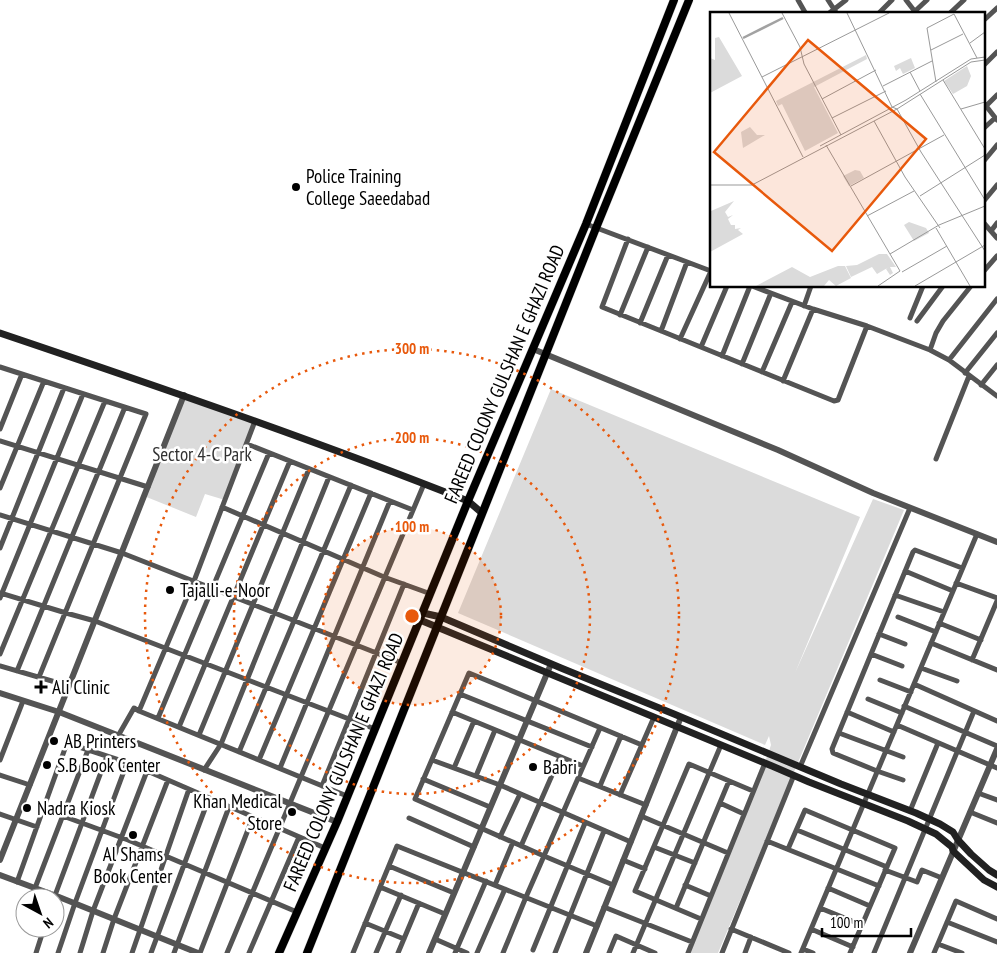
<svg xmlns="http://www.w3.org/2000/svg" width="997" height="953" font-family="'PT Sans Narrow',sans-serif">
  <style>
    .green { fill: #dbdbdb }
    .lines { fill: none; stroke-linecap: round; stroke-linejoin: round }
    .primary-casing { stroke: #dbdbdb; stroke-width: 9 }
    .minor { stroke: #545454; stroke-width: 5 }
    .tertiary { stroke: #545454; stroke-width: 6 }
    .secondary { stroke: #212121; stroke-width: 7 }
    .primary { stroke: #000; stroke-width: 8 }
    .ring { fill: none; stroke: #e8590c; stroke-width: 2.5; stroke-dasharray: 2.5 5 }
    .poi-dot { fill: #000; stroke: #fff; stroke-width: 2 }
    .labels { text-anchor: middle; stroke-width: 5; stroke-linejoin: round; paint-order: stroke }
    .poi-label { font-size: 19px; fill: #000; stroke: #fff; text-anchor: start }
    .street-label { font-size: 19px; fill: #000; stroke: #fff }
    .park-label { font-size: 19px; fill: #323232; stroke: #fff }
    .inset-river { fill: none; stroke: #a2a2a2; stroke-width: 2.5 }
    .inset-road { fill: none; stroke: #999; stroke-width: 1 }
    .view { fill: #e8590c; fill-opacity: 0.15; stroke: #e8590c; stroke-width: 2.5 }
    .inset-edge { fill: none; stroke: #000; stroke-width: 2.5 }
    .centre { fill: #e8590c; stroke: #fff; stroke-width: 2.5 }
    .ring-label { font-size: 15px; text-anchor: middle; font-weight: bold; fill: #e8590c; stroke: #fff; stroke-width: 5; stroke-linejoin: round; paint-order: stroke }
  </style>
  <rect width="100%" height="100%" fill="#fff"/>
  <path class="green" d="M551,389L860,517L795,673L873,499L904,510L718,953H689L755,791L771,745L769,736L765,745L458,613Z
    M184,395L255,421L225,500L205,494L196,517L144,496Z"/>
  <g class="lines">
    <g class="primary-casing">
      <path id="primary" d="M279,953L337,822L468,501L586,224L674,0
        M307,953L596,228L689,0"/>
    </g>
    <path class="minor" d="M798,0L806,14
      M828,0L837,14
      M906,0L916,13
      M828,14L846,0
      M878,14L892,0
      M912,14L927,0
      M949,14L964,0
      M983,21L997,8
      M983,66L997,52
      M983,102L997,120
      M986,106L997,95
      M983,129L995,118
      M983,162L997,145
      M983,202L997,185
      M983,222L997,238
      M586,224L711,271
      M991,231L997,223
      M628,239L602,307L834,401L838,400L867,326
      M983,272L997,256
      M752,286L813,309L867,326L930,350L949,360L997,396
      M804,306L811,286
      M620,315L648,247
      M910,318L923,286
      M917,321L943,286
      M640,323L668,255
      M661,331L687,262
      M680,339L711,271
      M701,347L727,286
      M930,350L936,333L943,321L971,286
      M722,356L750,286
      M949,360L997,299
      M742,364L771,293
      M0,367L146,414L39,677
      M762,372L792,302
      M965,373L997,333
      M783,381L813,309
      M981,385L997,365
      M0,429L22,374
      M0,441L148,487
      M247,444L413,510
      M936,459L969,376
      M0,488L44,381
      M222,507L384,577L431,594
      M0,515L122,553L402,663
      M0,548L64,388
      M905,571L953,591
      M956,583L997,598
      M0,593L66,613L95,621L375,729
      M895,595L944,612
      M0,598L83,394
      M898,617L936,632
      M939,623L981,640
      M879,634L905,644
      M931,643L997,670
      M0,654L105,401
      M871,654L902,666
      M972,660L997,601
      M0,666L69,686
      M921,668L957,681
      M17,671L125,407
      M880,680L911,692
      M914,684L997,721
      M460,694L592,747
      M868,699L902,713
      M904,706L997,746
      M139,711L347,796
      M452,712L583,766
      M847,712L894,732
      M158,718L269,453
      M897,725L997,768
      M179,727L290,461
      M839,733L903,757
      M199,735L309,469
      M118,736L134,708L139,711L194,581L255,421
      M239,752L351,485
      M0,760L23,701
      M259,760L371,493
      M432,760L500,785L631,842
      M800,767L910,508
      M280,768L390,501
      M454,768L474,721
      M204,770L221,744L329,477
      M0,775L30,785
      M476,776L495,730
      M578,778L646,805
      M423,779L490,807
      M903,780L877,771L833,753L832,749L913,552L915,550L962,568
      M322,786L404,584
      M600,786L621,736
      M978,793L997,800
      M620,795L654,717
      M720,803L744,814
      M44,809L128,840L297,912
      M910,811L938,743
      M970,812L997,823
      M0,814L37,827
      M641,816L728,853
      M409,818L474,847
      M797,830L887,867
      M500,837L520,794
      M767,841L879,886
      M521,846L560,757
      M654,847L695,863
      M788,849L805,810L895,848L850,953
      M623,860L645,869
      M389,866L454,893
      M885,870L917,882L922,870L942,878
      M17,882L67,743L131,764L325,848
      M495,885L513,842
      M613,885L544,856L415,799L469,673L642,745
      M685,885L711,896
      M380,887L445,914
      M35,888L88,750
      M828,888L870,906
      M54,898L107,756
      M604,907L692,942
      M676,908L729,781
      M820,908L862,925
      M701,919L635,891L689,764L753,791
      M947,922L997,942
      M365,923L404,939
      M731,929L789,953
      M811,929L853,947
      M435,939L467,953
      M938,944L962,953
      M803,949L813,953
      M533,950L585,823
      M36,953L44,928
      M58,953L75,903L127,763
      M80,953L93,911L147,771
      M103,953L114,919L168,780
      M132,953L189,789
      M151,953L209,798
      M174,953L229,807
      M200,953L253,817
      M227,953C293,797 357,640 424,484
      M249,953L299,837
      M353,953L397,846L597,926
      M376,953L401,895
      M398,953L419,903
      M455,953L486,881
      M477,953L505,889
      M503,953L526,897L600,728
      M555,953L604,831
      M609,953L616,936L655,953
      M633,953L721,745
      M688,953L765,763
      M722,953L794,775
      M745,953L751,937
      M801,953L977,534
      M874,953L974,711
      M934,953L956,901L997,919"/>
    <path class="tertiary" d="M533,349L778,450L873,493L997,542
      M0,693L59,712L337,822
      M0,860L184,395
      M0,875L59,897L198,953
      M429,953L551,664
      M586,953L681,717
      M910,953L997,749"/>
    <path class="secondary" d="M0,333C157,386 314,440 468,501L482,513
      M423,613L441,617L561,668L674,714L841,784L916,813L940,824L953,832L958,840L971,854L989,870L997,875
      M420,620L772,766L809,782L908,821L936,834L952,847L953,851L984,880L997,887"/>
    <use href="#primary" class="primary"/>
  </g>
  <circle cx="412" cy="616" r="89" fill="#e8590c" fill-opacity=".12"/>
  <g class="ring">
    <circle cx="412" cy="616" r="89"/>
    <circle cx="412" cy="616" r="178"/>
    <circle cx="412" cy="616" r="267"/>
  </g>
  <g class="poi-dot">
    <circle cx="296" cy="187" r="5"/>
    <circle cx="170" cy="590" r="5"/>
    <path d="M38.5 679.5h5v5h5v5h-5v5h-5v-5h-5v-5h5z"/>
    <circle cx="54" cy="741" r="5"/>
    <circle cx="47" cy="765" r="5"/>
    <circle cx="533" cy="767" r="5"/>
    <circle cx="27" cy="808" r="5"/>
    <circle cx="292" cy="812" r="5"/>
    <circle cx="133" cy="835" r="5"/>
  </g>
  <g class="labels">
    <g class="poi-label">
      <text x="306" y="183">Police Training<tspan x="306" dy="22">College Saeedabad</tspan></text>
      <text x="180" y="597">Tajalli-e-Noor</text>
      <text x="52" y="694">Ali Clinic</text>
      <text x="64" y="748">AB Printers</text>
      <text x="57" y="772">S.B Book Center</text>
      <text x="543" y="774">Babri</text>
      <text x="282" y="808" text-anchor="end">Khan Medical<tspan x="282" dy="22">Store</tspan></text>
      <text x="37" y="815">Nadra Kiosk</text>
      <text x="133" y="861" text-anchor="middle">Al Shams<tspan x="133" dy="22">Book Center</tspan></text>
    </g>
    <g class="street-label">
      <text transform="translate(504 374) rotate(-67)" y="7">FAREED COLONY GULSHAN E GHAZI ROAD</text>
      <text transform="translate(343 762) rotate(-67)" y="7">FAREED COLONY GULSHAN E GHAZI ROAD</text>
    </g>
    <g class="park-label">
      <text x="202" y="461">Sector 4-C Park</text>
    </g>
  </g>
  <g transform="translate(710 12)">
    <rect width="275" height="275" fill="#fff"/>
    <path d="M9,25L32,64L0,81V46L5,48V26ZM156,43L157,47L104,75L128,121L95,139L72,92L68,94L66,89ZM201,46L205,56L193,62L190,56L186,59L184,54ZM257,54L261,64L257,74L243,82L234,69ZM40,115L47,123H55L33,136L31,120ZM145,158L150,159L154,166L139,174L133,164ZM24,189L15,200L18,205L23,203L18,207L21,213H25V217L31,216L28,218L33,222L0,240L1,199ZM199,210L216,216L219,221L204,229L194,213ZM169,242H177L186,255H180L183,261L180,263L176,257L179,255L167,262L162,255L141,265L136,254L147,253ZM128,254H135L141,266L126,274L119,268L114,274H46L82,255L100,265Z" fill="#dbdbdb"/>
    <path class="inset-river" d="M33,26L73,6"/>
    <path class="inset-road" d="M19,1L93,145M72,1L90,35L94,52L131,123M137,1L182,95L187,97L211,140L275,239M244,2L267,46M260,31L275,20M221,38L253,22M200,60L210,79M52,65L179,1M233,68L275,137M226,70L217,16L244,2M173,74L222,49M210,82L275,188M112,87L166,58M251,97L275,90M122,106L176,79M164,109L195,165L230,216M116,133L190,259L168,274M110,134L196,88L261,47L275,45M0,173H42L187,97L261,50L275,48M141,174L234,123M210,184L275,143M157,204L204,179M226,216L260,274M180,242L229,213L275,194M192,260L237,234M205,274L275,233"/>
    <path class="view" d="M98,28L216,127L122,239L4,140Z"/>
    <rect width="275" height="275" class="inset-edge"/>
  </g>
  <circle cx="412" cy="616" r="8" class="centre"/>
  <g class="ring-label">
    <text x="412" y="354">300 m</text>
    <text x="412" y="443">200 m</text>
    <text x="412" y="532">100 m</text>
  </g>
  <g transform="translate(40 913) rotate(140)"><circle r="24" fill="#ffffff" stroke="#999999"/>
  <path d="M0-4L9 19L0 12L-9 19Z" fill="#000000"/>
  <text y="-8" font-size="14" font-weight="bold" text-anchor="middle" fill="#000000">N</text>
  </g>
  <path d="M822 928v8h89v-8" fill="none" stroke="#000000" stroke-width="2.5"/>
  <text x="830" y="928" font-size="15" fill="#000000" stroke="#ffffff" stroke-width="4" paint-order="stroke">100 m</text>
</svg>
